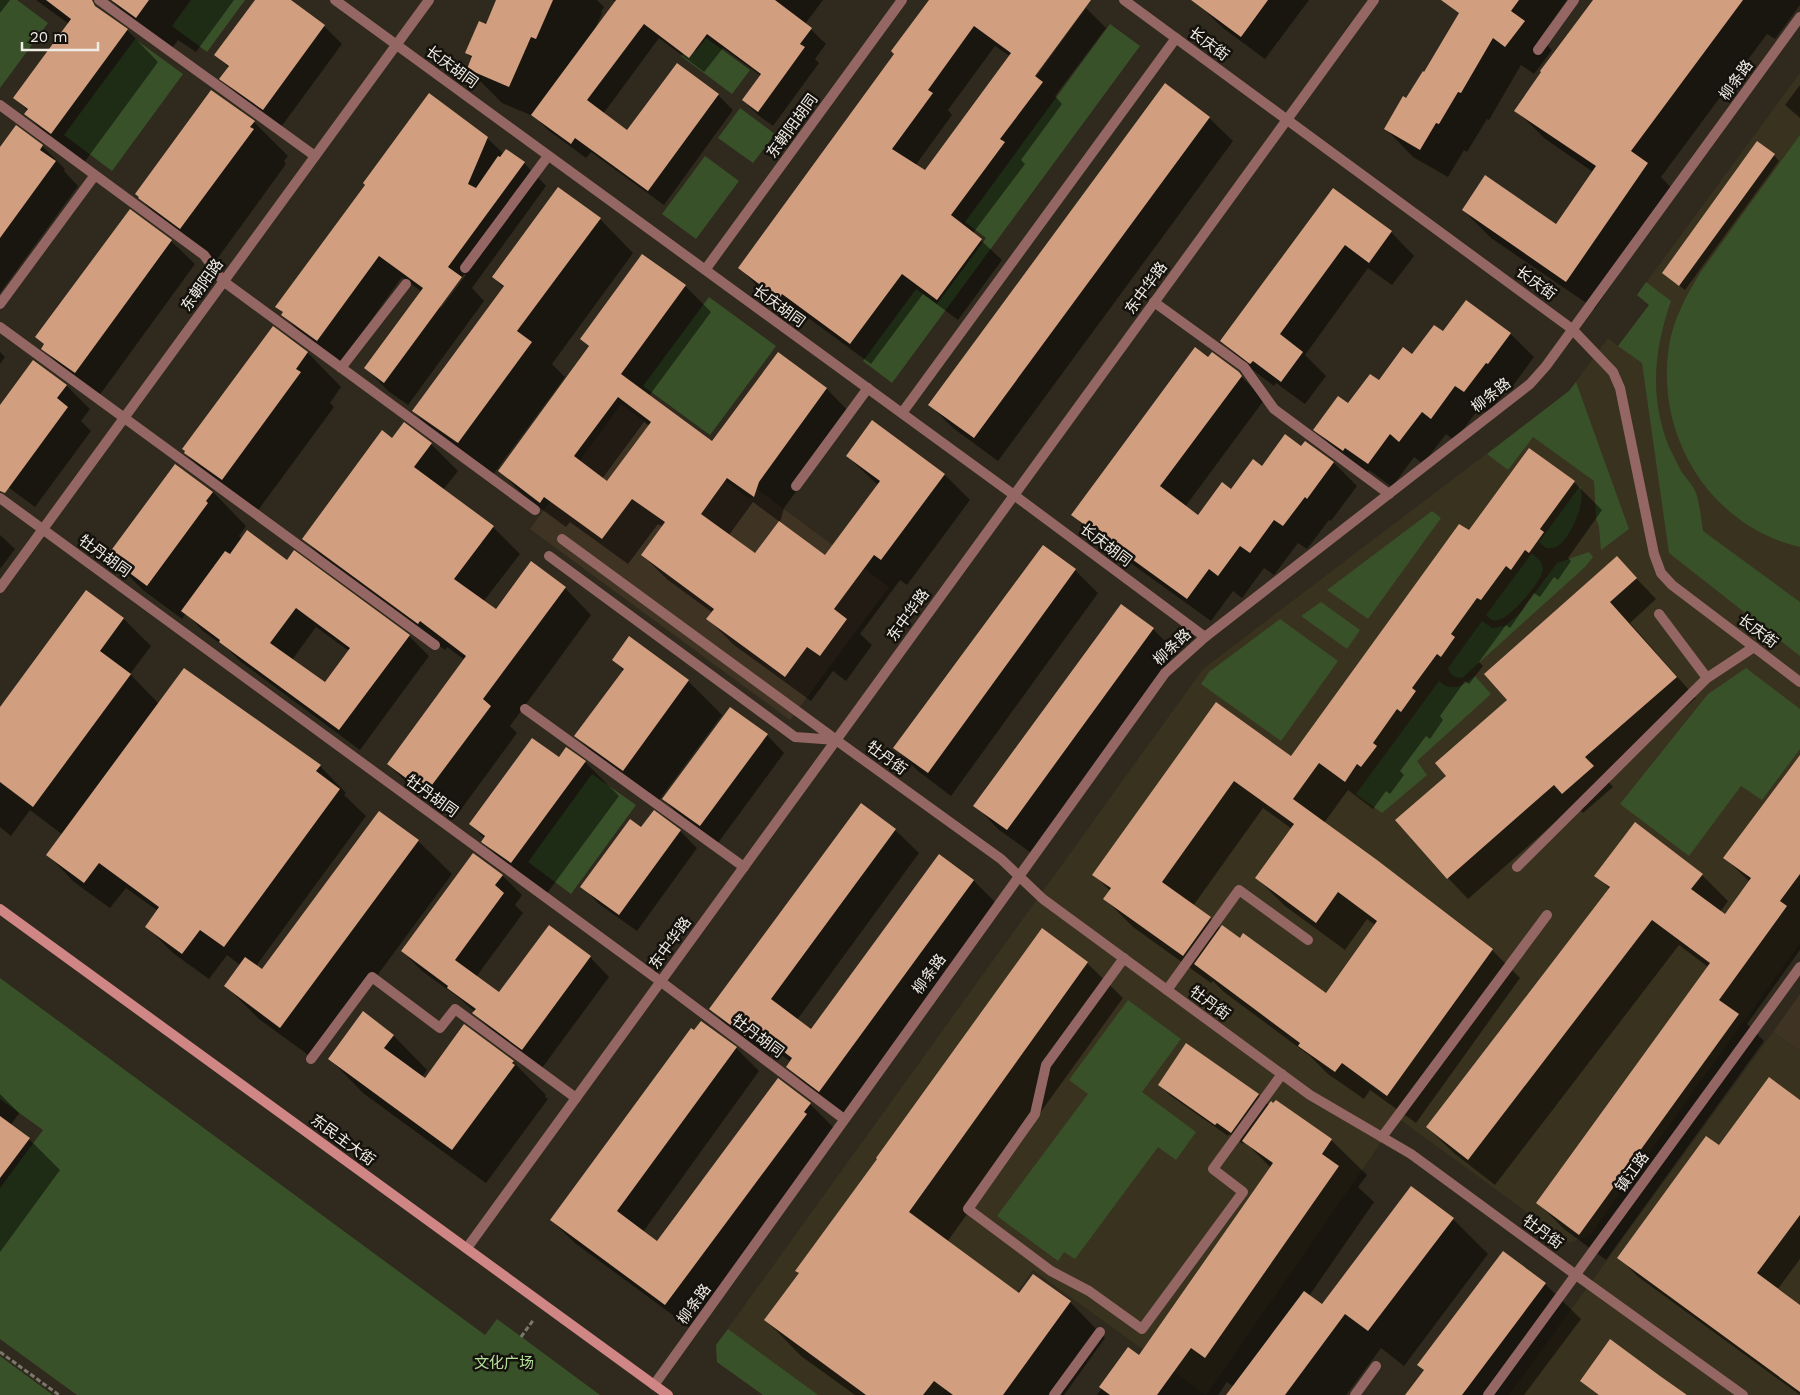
<svg xmlns="http://www.w3.org/2000/svg" width="1800" height="1395" font-family="'Work Sans','Noto Sans SC',sans-serif">
  <style>
    .commercial { fill: #3f3324 }
    .built { fill: #39321f }
    .green { fill: #395129 }
    .shadow { fill: #0007; fill-rule: evenodd }
    .building { fill: #d19e80; fill-rule: evenodd }
    .lines { fill: none; stroke-linecap: round; stroke-linejoin: round }
    .path { stroke: #7d786d; stroke-width: 3; stroke-dasharray: 5 2.5; stroke-linecap: butt }
    .service { stroke: #946664; stroke-width: 10 }
    .minor { stroke: #946664; stroke-width: 10 }
    .tertiary { stroke: #946664; stroke-width: 10 }
    .secondary { stroke: #d08684; stroke-width: 10 }
    .labels { text-anchor: middle; stroke-width: 5; stroke-linejoin: round; paint-order: stroke }
    .street-label { font-size: 15px; fill: #f0ede5; stroke: #15120d }
    .park-label { font-size: 15px; fill: #b5e19b; stroke: #15120d }
  </style>
  <rect width="100%" height="100%" fill="#2f2a1d"/>
  <path class="commercial" d="M621,404L750,499L757,489L889,587L790,720L530,529Z
    M1800,994V1051L1773,1032Z"/>
  <path class="built" d="M1800,73V943L1590,1235L1569,1243L1398,1118L1206,1395L1033,1270L942,1395H763L717,1362L716,1345L1203,669L1569,391L1608,338L1618,346L1649,305L1637,295Z
    M1773,1032L1800,1051V1395H1509Z"/>
  <path class="green" d="M0,0H17L48,23L0,88Z
    M191,0H245L207,52L172,26Z
    M1110,24L1140,46L892,383L863,361L916,289L937,304L986,238L965,222Z
    M706,38L750,70L732,94L681,56L689,46L696,51Z
    M135,39L183,74L112,171L64,135Z
    M740,108L775,134L753,163L718,138Z
    M1800,135V547C1710,526 1655,436 1669,346C1673,320 1686,296 1700,273Z
    M705,156L739,181L696,239L662,214Z
    M1646,282L1671,301C1654,350 1649,397 1669,447C1673,455 1677,463 1681,471C1686,478 1693,485 1696,493C1700,505 1701,519 1703,531L1800,602V656L1669,553L1642,363L1618,346L1649,305L1637,295Z
    M709,297L776,346L710,435L643,386Z
    M1576,382L1629,529L1601,550L1599,527L1596,518L1594,481L1533,437L1508,470L1487,454L1569,391Z
    M1580,486C1587,501 1571,537 1558,546C1554,548 1550,548 1546,548L1539,542Z
    M1432,511L1441,518L1368,619L1327,590Z
    M1589,552L1593,557L1585,567L1462,678C1455,678 1450,675 1448,668L1482,621L1492,628L1505,626L1520,613L1557,563Z
    M1532,553C1536,557 1543,562 1543,569C1542,581 1514,613 1503,618C1499,620 1496,621 1492,620L1486,615Z
    M1321,602L1360,630L1347,649L1301,616Z
    M1280,619L1338,661L1281,741L1201,684L1209,672Z
    M1746,668L1800,709V749L1762,800L1741,786L1689,856L1620,804L1708,694Z
    M1475,676L1491,694L1417,761L1427,775L1382,813L1356,794L1439,681C1453,693 1462,686 1475,676Z
    M592,774L636,805L571,894L528,862Z
    M0,978L485,1335L497,1319L600,1395H77L0,1339V1188L43,1130L0,1099Z
    M1128,1000L1181,1039L1142,1092L1196,1132L1176,1160L1158,1147L1075,1259L1064,1252L1058,1261L997,1216L1088,1094L1069,1080Z
    M728,1329L818,1395H763L717,1362L716,1345Z
    M0,1356L53,1395H0Z"/>
  <path class="shadow" d="M0,0H10L0,13Z
    M36,0H86L127,30L158,62L83,164L57,145L26,114L28,111L14,98L69,24Z
    M111,0H234L196,52L178,40L170,51L142,31Z
    M256,0H289L324,26L342,44L281,127L239,96L221,78L229,68L216,55Z
    M504,0H597L604,7L601,12L602,13L595,29L616,3L613,0H823L805,24L826,44L815,59L819,63L773,126L758,115L743,100L761,76L723,48L704,72L659,38L603,114L627,132L677,65L718,95L733,110L664,205L591,152L586,158L548,130L535,117L502,103L468,69L472,59L467,53Z
    M933,0H1076L1085,7L1106,28L1055,96L1062,104L1021,160L1025,164L973,233L1002,260L958,320L923,294L871,364L803,314L800,318L760,289L740,268ZM1083,8H1086L1032,82L1030,80ZM995,46L1010,56L925,172L915,166L952,115L948,110Z
    M1203,0H1309L1265,59L1223,28L1199,5Z
    M1467,0H1567L1540,38L1552,50L1534,74L1521,65L1489,120L1487,119L1467,152L1464,150L1448,177L1413,157L1385,128L1425,73Z
    M1594,0H1800V5L1775,39L1767,34L1661,177L1675,192L1595,309L1491,238L1463,210L1557,226L1593,172L1544,138L1516,110Z
    M1800,85V118L1785,105Z
    M1209,118L1233,141L998,461L953,428L930,405Z
    M254,122L288,156L284,161L286,164L215,262L173,232L140,198Z
    M487,138L504,154L524,163L546,186L472,288L484,301L408,405L388,391L366,368L422,292L402,277L340,363L306,338L283,315L284,313L277,306L367,185ZM464,274L466,275L441,308L439,306Z
    M42,146L65,169L64,171L78,186L0,293V149Z
    M1774,155L1779,161L1685,290L1669,278Z
    M1333,189L1391,232L1414,256L1392,285L1368,268L1305,355L1326,376L1305,404L1276,383L1274,386L1245,364L1222,341Z
    M130,211L171,241L195,264L99,396L66,372L43,348L45,346L37,337Z
    M600,219L633,253L552,364L565,377L492,476L447,445L413,411L504,288L493,277Z
    M643,255L685,286L711,312L649,396L713,443L778,354L827,389L852,415L784,508L780,522L753,502L729,535L755,555L825,556L878,485L847,456L944,474L970,500L907,585L900,580L860,634L872,645L846,681L833,671L811,701L734,645L708,619L713,613L668,580L642,555L663,527L658,524L628,564L570,522L566,527L525,497L500,471L590,348L581,339ZM644,422L649,426L607,483L602,479Z
    M1466,301L1511,334L1534,357L1512,387L1510,385L1488,414L1479,408L1455,441L1446,434L1423,464L1414,457L1392,487L1369,470L1367,474L1338,453L1315,429L1443,333Z
    M273,328L308,353L341,387L330,403L334,407L256,513L219,486L185,453Z
    M0,352L5,357L0,364Z
    M1208,359L1238,373L1264,400L1185,507L1198,516L1262,467L1302,448L1305,442L1334,463L1357,486L1331,521L1329,520L1307,549L1298,543L1274,575L1264,568L1242,598L1233,591L1211,621L1096,538L1073,515Z
    M66,385L90,409L81,421L91,431L35,507L0,481V407Z
    M392,439L431,444L458,471L443,490L493,527L520,554L483,602L496,611L565,588L591,615L510,726L517,733L454,819L415,791L388,764L465,660L447,647L445,650L331,566L304,539Z
    M176,466L213,492L246,526L239,536L242,539L287,562L409,636L429,656L360,750L241,662L229,650L203,631L186,613L182,619L143,590L109,556ZM316,627L349,651L325,684L292,660Z
    M1574,482L1602,510L1568,558L1571,561L1558,580L1554,577L1540,597L1534,593L1510,628L1506,625L1479,662L1483,666L1469,684L1465,681L1440,716L1443,720L1430,739L1426,736L1400,771L1404,775L1390,794L1386,791L1373,809L1348,790L1324,823L1492,950L1520,978L1416,1123L1370,1090L1364,1099L1328,1074L1310,1056L1224,992L1213,981L1211,983L1133,927L1105,899L1110,891L1094,874L1216,704L1291,758L1470,532ZM1263,808L1292,829L1257,878L1285,906L1345,950L1367,919L1376,926L1326,994L1221,929L1210,918L1193,906Z
    M0,535L15,549L0,569Z
    M1617,558L1656,599L1630,623L1696,698L1605,778L1613,787L1583,813L1575,805L1468,899L1448,878L1397,820L1448,776L1509,700Z
    M1075,570L1098,593L951,796L918,771L894,747Z
    M123,618L151,646L130,674L159,704L320,766L346,793L344,795L366,816L256,966L262,971L418,841L452,874L315,1060L259,1019L225,985L240,965L227,955L209,979L173,953L146,926L158,911L126,888L110,908L74,882L48,855L63,835L30,810L11,836L0,827V709Z
    M1153,629L1176,652L1031,853L998,829L975,805Z
    M630,638L688,681L722,715L657,803L610,770L576,736L624,671L614,660Z
    M767,735L784,753L718,843L681,817L664,799Z
    M567,749L585,762L619,796L545,896L517,875L483,842L485,839L470,824L559,759Z
    M1800,757V950L1747,1024L1764,1041L1606,1260L1564,1229L1538,1203L1708,967L1679,945L1495,1185L1454,1153L1427,1127L1610,889L1596,875H1702L1728,901L1720,912L1725,916L1750,882L1725,858Z
    M861,805L895,830L919,853L797,1020L811,1030L973,880L997,904L843,1114L811,1090L788,1067L791,1062L775,1050L769,1058L734,1033L711,1009Z
    M642,829L680,831L697,848L637,931L599,904L582,886Z
    M502,875L522,895L515,905L523,913L476,977L499,994L590,957L609,977L542,1068L494,1033L474,1013L475,1012L458,997L422,971L402,951Z
    M1087,963L1123,998L947,1242L1019,1295L1034,1276L1070,1302L1105,1338L1064,1395H855L801,1356L766,1320L800,1274L796,1270Z
    M363,1013L394,1036L427,1070L422,1077L425,1080L513,1062L546,1095L545,1097L548,1099L486,1183L363,1093L330,1059Z
    M736,1048L759,1071L643,1232L658,1242L810,1104L833,1127L827,1136L830,1139L689,1327L575,1243L551,1220Z
    M1159,1085L1258,1095L1269,1105L1331,1140L1367,1175L1358,1187L1374,1202L1309,1296L1323,1306L1453,1219L1488,1254L1404,1366L1381,1348L1346,1395H1228L1234,1387L1227,1382L1218,1395H1097L1102,1388L1140,1357L1271,1168L1244,1141L1243,1144L1229,1134L1228,1136L1171,1096Z
    M0,1094L19,1113L11,1125L29,1139L60,1170L0,1252Z
    M1800,1101V1259L1777,1290L1800,1306V1395L1637,1276L1619,1257L1720,1147Z
    M1503,1252L1545,1284L1581,1319L1524,1395H1407L1425,1371L1419,1365Z"/>
  <path class="building" d="M46,0H92L95,6L128,29L51,134L24,114L28,109L13,98L71,19Z
    M111,0H149L136,18Z
    M255,0H291L325,25L263,110L219,79L229,66L214,55Z
    M496,0H553L536,39L531,37L509,87L467,69L472,56L465,53L479,21L486,24Z
    M616,0H775L812,28L800,44L805,47L758,112L742,100L761,74L707,34L689,58L644,24L587,100L627,130L677,63L719,94L648,191L575,138L571,144L531,115Z
    M929,0H1091L1035,76L1043,82L1000,139L1005,142L951,215L982,239L937,300L902,274L850,344L782,294L779,299L738,268L894,54L891,51ZM974,26L1011,53L925,170L892,149L933,93L928,90Z
    M1191,0H1268L1241,37Z
    M1441,0H1519L1511,11L1525,21L1505,47L1493,38L1461,93L1458,92L1439,124L1436,123L1420,150L1384,129L1403,96L1406,98L1423,71L1424,72L1459,13Z
    M1593,0H1743L1631,151L1648,163L1566,282L1462,210L1485,175L1556,224L1596,166L1514,111L1541,72L1540,71Z
    M1165,83L1210,117L974,438L928,405Z
    M211,90L255,121L250,127L254,129L180,229L138,198L139,197L135,194Z
    M429,93L488,137L468,184L476,188L498,156L500,157L506,149L525,162L448,267L462,277L384,383L364,368L423,288L379,256L317,341L281,315L283,312L275,307L365,185L363,183Z
    M16,125L43,145L40,150L56,161L0,238V147Z
    M1757,141L1775,154L1679,286L1662,273Z
    M558,187L601,218L517,331L532,342L458,443L412,411L504,286L492,277Z
    M1333,188L1392,231L1369,263L1345,245L1280,334L1303,352L1281,382L1253,361L1250,364L1220,341Z
    M130,209L172,240L75,373L41,349L44,344L35,337Z
    M642,254L686,285L621,374L712,441L778,352L827,388L759,482L754,497L727,478L701,514L755,553L779,521L825,555L880,481L846,456L872,420L945,474L881,560L874,555L834,609L847,619L820,656L807,647L785,677L706,619L714,609L641,555L665,522L632,499L602,539L544,497L540,503L498,471L589,346L580,339ZM618,397L651,422L607,481L574,456Z
    M1466,300L1511,333L1488,364L1486,363L1464,392L1455,386L1431,419L1422,412L1399,442L1390,434L1368,464L1345,448L1343,451L1313,430L1338,396L1348,403L1370,374L1379,380L1403,347L1412,354L1434,325L1443,331Z
    M273,326L308,352L296,369L301,372L222,480L184,453L185,451L182,449Z
    M1195,347L1208,357L1212,352L1239,372L1242,376L1160,486L1198,515L1222,482L1231,489L1253,459L1262,466L1285,434L1301,446L1305,441L1334,462L1307,499L1305,497L1283,526L1274,520L1250,553L1240,546L1218,576L1209,569L1187,599L1071,515Z
    M33,360L67,385L57,398L68,407L5,493L0,491V405Z
    M404,422L432,443L414,467L494,526L454,579L496,609L531,561L566,587L483,699L491,706L426,793L387,764L466,656L420,621L418,624L302,539L382,430L392,438Z
    M1529,448L1575,481L1540,529L1544,532L1529,553L1525,550L1511,570L1506,566L1481,600L1477,598L1451,634L1455,637L1441,657L1437,654L1412,688L1416,691L1401,712L1397,709L1373,743L1377,746L1361,767L1357,764L1345,782L1319,763L1293,799L1377,860L1493,949L1387,1096L1342,1063L1335,1072L1298,1046L1300,1043L1194,964L1222,925L1240,938L1243,933L1326,993L1377,921L1338,892L1316,923L1255,878L1294,824L1234,781L1162,882L1211,917L1183,956L1103,899L1111,888L1092,875L1216,702L1291,756L1459,524L1469,530Z
    M175,464L213,492L206,501L208,503L147,586L107,556Z
    M247,530L287,560L294,550L410,635L339,730L219,642L220,640L181,611L225,551L230,554ZM296,608L350,648L325,682L270,643Z
    M1043,545L1076,569L928,773L893,748Z
    M1617,556L1637,578L1610,602L1677,677L1585,757L1594,766L1562,794L1554,785L1447,879L1395,820L1446,776L1435,763L1507,700L1484,674Z
    M86,590L124,618L100,651L131,674L33,807L0,782V707Z
    M1121,604L1154,628L1007,830L973,806Z
    M629,636L689,680L623,771L574,736L624,669L612,660Z
    M184,668L321,765L316,771L340,789L224,947L200,930L182,954L145,927L159,907L99,863L84,883L46,855Z
    M730,707L768,734L700,826L662,799Z
    M532,738L559,757L566,747L586,761L511,863L481,842L485,836L469,824Z
    M1800,755V874L1780,901L1787,906L1719,1000L1739,1014L1579,1235L1536,1203L1710,963L1652,920L1468,1160L1426,1127L1610,887L1594,876L1635,822L1703,874L1691,889L1725,914L1751,878L1723,858Z
    M861,803L896,829L771,999L811,1029L939,854L974,880L819,1092L786,1067L792,1058L751,1027L745,1036L709,1009Z
    M654,810L681,830L619,915L580,887L630,819L641,827Z
    M379,811L419,840L280,1028L224,986L245,957L262,969Z
    M473,853L503,875L495,885L504,893L455,960L499,992L549,925L591,956L522,1050L472,1013L476,1009L447,988L448,986L401,951Z
    M1042,928L1088,962L909,1212L1019,1293L1033,1274L1071,1301L1003,1395H953L934,1381L923,1395H866L764,1320L799,1273L795,1271L877,1159L876,1158Z
    M363,1011L394,1035L384,1048L425,1078L464,1024L514,1061L512,1063L515,1065L452,1150L328,1059Z
    M701,1021L737,1047L617,1211L657,1241L778,1078L811,1103L804,1112L807,1114L665,1305L550,1220L691,1028L694,1030Z
    M1186,1043L1259,1094L1231,1133L1217,1123L1215,1125L1158,1085Z
    M1769,1077L1800,1100V1215L1757,1273L1800,1305V1392L1617,1258L1706,1136L1719,1145Z
    M1276,1100L1332,1139L1322,1154L1339,1166L1205,1358L1191,1348L1157,1395H1110L1099,1387L1128,1347L1139,1355L1273,1163L1242,1141L1271,1101L1273,1103Z
    M0,1116L30,1138L0,1178Z
    M1411,1186L1454,1218L1368,1331L1345,1314L1285,1395H1226L1304,1291L1322,1304Z
    M1503,1251L1546,1283L1462,1395H1405L1424,1370L1417,1365Z
    M1610,1339L1660,1376L1687,1395H1599L1580,1381Z"/>
  <g class="lines">
    <path class="path" d="M521,1337L534,1319
      M0,1352L59,1395"/>
    <path class="service" d="M99,0L315,156
      M1538,50L1574,0
      M0,105L95,175L0,304
      M95,175L204,255L223,281L535,510
      M465,268L548,156
      M1154,302L1244,367L1274,409L1389,494
      M0,327L435,645
      M341,368L406,284
      M902,413L1176,38
      M796,486L868,388
      M562,539L835,739
      M549,556L795,737L836,740
      M1659,614L1707,678
      M525,709L744,867
      M1517,867L1707,678L1754,647
      M1124,958L1046,1065L1035,1114L968,1209L1051,1271L1089,1291L1142,1329L1243,1192L1213,1169L1282,1074
      M1167,990L1239,890L1308,940
      M311,1059L372,977L440,1028L455,1009L576,1098
      M1382,1137L1547,915
      M1576,1275L1743,1395
      M1054,1395L1100,1332
      M1355,1395L1376,1366"/>
    <path class="minor" d="M335,0L1014,495L1205,637
      M705,270L902,0
      M1572,329L1613,372L1620,388L1654,554L1661,573L1672,585L1800,682
      M0,498L660,981L844,1119
      M836,740L1001,859L1043,899L1310,1095L1411,1154L1576,1275"/>
    <path class="tertiary" d="M1124,0L1572,329
      M0,588L429,0
      M467,1248L1374,0
      M654,1385L1165,673L1205,637L1530,384L1546,366L1800,17
      M1488,1395L1800,967"/>
    <path class="secondary" d="M0,909L668,1395"/>
  </g>
  <g class="labels">
    <g class="street-label">
      <text transform="translate(1209 44) rotate(36)" y="5">长庆街</text>
      <text transform="translate(452 67) rotate(36)" y="5">长庆胡同</text>
      <text transform="translate(1736 80) rotate(-54)" y="5">柳条路</text>
      <text transform="translate(792 126) rotate(-54)" y="5">东朝阳胡同</text>
      <text transform="translate(1536 283) rotate(36)" y="5">长庆街</text>
      <text transform="translate(202 285) rotate(-54)" y="5">东朝阳路</text>
      <text transform="translate(1146 288) rotate(-54)" y="5">东中华路</text>
      <text transform="translate(779 306) rotate(36)" y="5">长庆胡同</text>
      <text transform="translate(1491 395) rotate(-38)" y="5">柳条路</text>
      <text transform="translate(1106 545) rotate(37)" y="5">长庆胡同</text>
      <text transform="translate(105 556) rotate(36)" y="5">牡丹胡同</text>
      <text transform="translate(908 615) rotate(-54)" y="5">东中华路</text>
      <text transform="translate(1758 631) rotate(37)" y="5">长庆街</text>
      <text transform="translate(1172 647) rotate(-43)" y="5">柳条路</text>
      <text transform="translate(887 758) rotate(36)" y="5">牡丹街</text>
      <text transform="translate(432 796) rotate(36)" y="5">牡丹胡同</text>
      <text transform="translate(670 943) rotate(-54)" y="5">东中华路</text>
      <text transform="translate(929 974) rotate(-54)" y="5">柳条路</text>
      <text transform="translate(1210 1003) rotate(36)" y="5">牡丹街</text>
      <text transform="translate(758 1036) rotate(37)" y="5">牡丹胡同</text>
      <text transform="translate(343 1140) rotate(36)" y="5">东民主大街</text>
      <text transform="translate(1632 1172) rotate(-54)" y="5">镇江路</text>
      <text transform="translate(1543 1232) rotate(36)" y="5">牡丹街</text>
      <text transform="translate(694 1304) rotate(-54)" y="5">柳条路</text>
    </g>
    <g class="park-label">
      <text x="504" y="1368">文化广场</text>
    </g>
  </g>
  <path d="M22 42v8h76v-8" fill="none" stroke="#f0ede5" stroke-width="2.5"/>
  <text x="30" y="42" font-size="15" fill="#f0ede5" stroke="#15120d" stroke-width="4" paint-order="stroke">20 m</text>
</svg>
